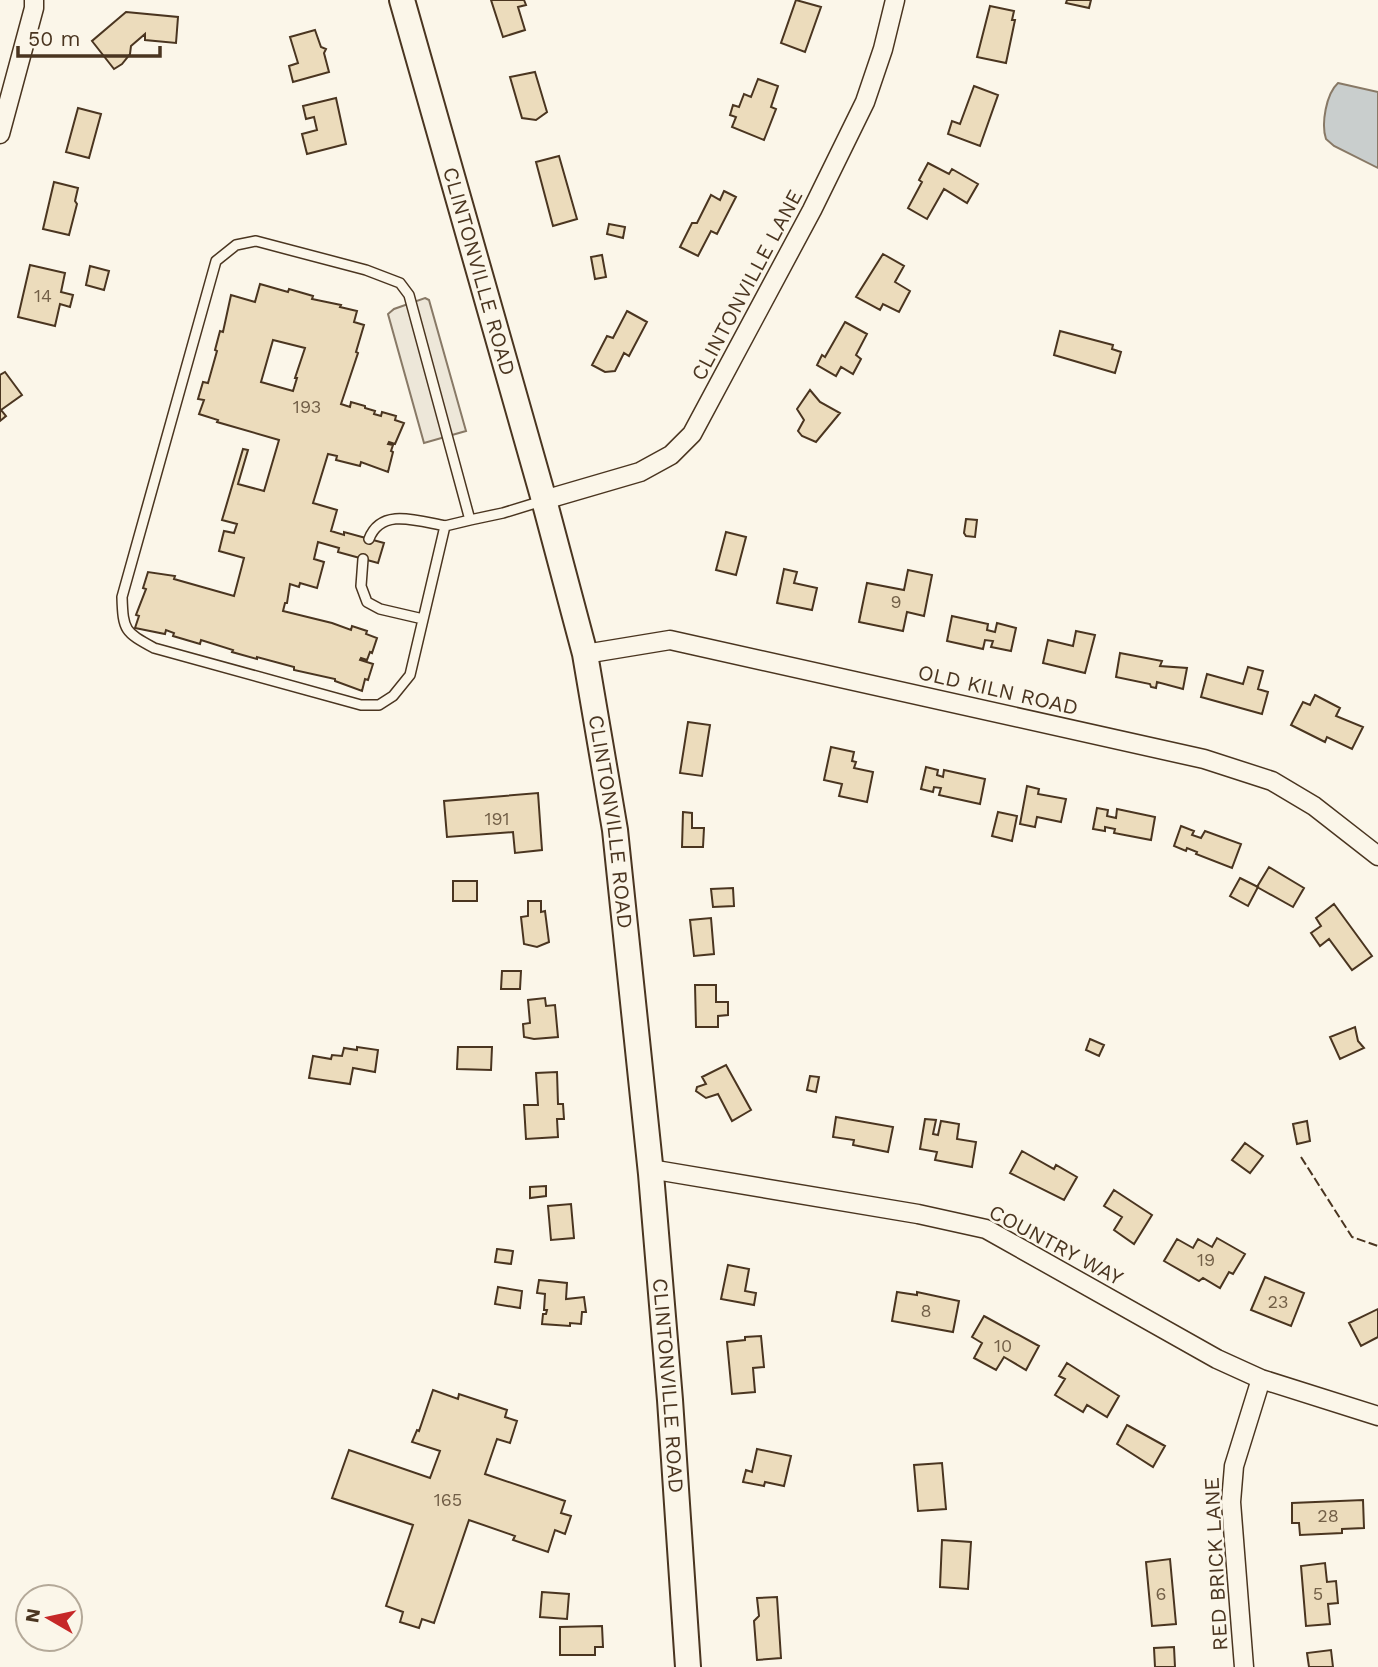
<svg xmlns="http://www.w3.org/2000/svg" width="1378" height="1667" font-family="'Work Sans',sans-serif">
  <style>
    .parking { fill: #ede7d9; stroke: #887966; stroke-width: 2 }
    .water { fill: #c9cecd; stroke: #887966; stroke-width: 2 }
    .building { fill: #ecdcbc; stroke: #4a3520; stroke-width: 2; fill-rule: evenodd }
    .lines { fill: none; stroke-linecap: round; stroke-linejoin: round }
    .service-casing { stroke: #4a3520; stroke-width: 12 }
    .minor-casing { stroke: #4a3520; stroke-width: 21 }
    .secondary-casing { stroke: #4a3520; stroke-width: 28 }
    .service { stroke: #fbf6e9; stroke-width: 9 }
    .minor { stroke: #fbf6e9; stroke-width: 18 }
    .secondary { stroke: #fbf6e9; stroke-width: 24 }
    .fence { stroke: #4a3520; stroke-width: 2; stroke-dasharray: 9 3.5; stroke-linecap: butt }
    .labels { text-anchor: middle; stroke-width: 5; stroke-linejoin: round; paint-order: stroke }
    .number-label { font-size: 18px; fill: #725f47 }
    .street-label { font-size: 21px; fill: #4a3520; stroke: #fbf6e9 }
  </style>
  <rect width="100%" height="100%" fill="#fbf6e9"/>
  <path class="parking" d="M425,298L429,300L466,431L424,443L388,314L394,309Z"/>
  <path class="water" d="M1338,83L1378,92V168L1334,146L1326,139C1321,124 1326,94 1338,83Z"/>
  <path class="building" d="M491,0H524L526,5L518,7L525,30L503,37Z
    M796,0L821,7L805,52L781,43Z
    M1067,0H1091L1089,8L1066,3Z
    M990,6L1014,11L1012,20H1015L1006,63L977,57Z
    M126,12L178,17L176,43L145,40V34L131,46L130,54L122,64L114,69L92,41Z
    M315,30L321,47L326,49L324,53L329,72L293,82L289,66L298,63L290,37Z
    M535,72L547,112L536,120L522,118L510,77Z
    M758,79L778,86L771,107L776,109L764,140L732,127L736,117L730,115L733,105L739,107L744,94L751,97Z
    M974,86L998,95L980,146L948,134L952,121L960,124Z
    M336,98L346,144L307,154L302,134L317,130L314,117L306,119L303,106Z
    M78,108L101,114L89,158L66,152Z
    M559,156L577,219L553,226L536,162Z
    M928,163L949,174L952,169L978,184L967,203L944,189L927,219L908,208L922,182L919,180Z
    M54,182L78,188L75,201L77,204L69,235L43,229Z
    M724,191L736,197L717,234L711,231L698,256L680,247L692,223H697L711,195L720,200Z
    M609,224L625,227L623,238L607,234Z
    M883,254L904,266L895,282L910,291L899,312L883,304L880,310L856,297Z
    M602,255L606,277L595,279L591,257Z
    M30,265L65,273L61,292L73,295L70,307L60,304L55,326L18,317Z
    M90,266L109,271L104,290L86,285Z
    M260,284L288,292L289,289L313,296L312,299L341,305L340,307L357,311L354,322L364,325L356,352L358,353L341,404L350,407L351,402L365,406V408L375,411L374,414L381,416L382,412L396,416L395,420L404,423L395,444L389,442L388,444L393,445L391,451L393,452L388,472L361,462L360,466L336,460L337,456L328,454L313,503L337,510L331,531L344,535V532L384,543L378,563L338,552L339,548L318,542L314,559L324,562L317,588L300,583L299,587L290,584L287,603H285L283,611L332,623L351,630L352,626L367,631L366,634L377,638L372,653L370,652L367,660L361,658L360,660L373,664L368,680L365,679L362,691L335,681V679L294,670V667L257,657V659L232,652L233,650L201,640L200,644L173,636L174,633L166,630L165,634L135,628L139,616L136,615L146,589L143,588L148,572L175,576L174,579L234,596L244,558L219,551L224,531L234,533L237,524L222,520L243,449L248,450L238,484L264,491L279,440L217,422L218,420L199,414L204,400L198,399L203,382L208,383L217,351L215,350L220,331L223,332L231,295L255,302ZM273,340L305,348L295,378H297L293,391L261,382Z
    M627,311L647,322L629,356L624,353L615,371L605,372L592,365L607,336L613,338Z
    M845,322L867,334L856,355L861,359L853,374L841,367L836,376L817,365L822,355L825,357Z
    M1060,331L1113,345L1112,349L1121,352L1115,373L1054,355Z
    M5,372L22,395L1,410L6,416L0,421V375Z
    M810,390L820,402L840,413L816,442L802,436L798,431L804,420L797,409Z
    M966,519L977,520L975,537L966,536L964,533Z
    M726,532L746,537L736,575L716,570Z
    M784,569L797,572L794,583L817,588L812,610L777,603Z
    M908,570L932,575L924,616L907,612L903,631L859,622L867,583L904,590Z
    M952,616L988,624L987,630L995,632L997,623L1016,628L1011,651L991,647L993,641L985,640L983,649L947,641Z
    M1076,631L1095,635L1085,673L1043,663L1048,640L1073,646Z
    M1120,653L1162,661L1160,666L1187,668L1183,689L1157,682L1156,688L1151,687L1150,684L1116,677Z
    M1248,667L1263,671L1258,689L1268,692L1262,714L1201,697L1207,674L1243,684Z
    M1315,695L1340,708L1336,716L1363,727L1352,749L1327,737L1325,742L1291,725L1303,702L1310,705Z
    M688,722L710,725L702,776L680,773Z
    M831,747L854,752L852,761L856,762L854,768L873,772L867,802L839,796L842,784L824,780Z
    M926,767L938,770L937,775L943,777L944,770L985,779L980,804L939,795L941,788L934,787L933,792L921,789Z
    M1027,786L1039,789L1038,794L1066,799L1061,822L1037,817L1035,827L1020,824Z
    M538,793L542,850L515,853L513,832L447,837L444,801Z
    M1097,808L1108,810L1107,816L1116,818L1117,809L1155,817L1151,840L1114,833L1115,829L1105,827V831L1093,829Z
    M683,812L692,813V828H704L703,847H682Z
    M998,812L1017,816L1012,841L992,836Z
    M1181,826L1194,831L1192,835L1201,838L1205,831L1241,844L1232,868L1196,854L1197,852L1187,848L1186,851L1174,846Z
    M1269,867L1304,888L1293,907L1257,887Z
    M1240,878L1258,887L1248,906L1230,896Z
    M453,881H477V901H453Z
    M733,888L734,906L713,907L711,889Z
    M528,901H541V912L545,911L549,942L537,947L524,944L521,917L528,916Z
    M1334,904L1372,956L1352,970L1329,939L1320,946L1311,933L1321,926L1316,918Z
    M711,918L714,954L694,956L690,920Z
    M502,971H521L520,989H501Z
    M695,985H716V1002H728V1015L718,1016V1027H696Z
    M545,998L546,1006L555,1005L558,1037L534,1039L524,1037L523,1024L530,1023L528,1000Z
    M1355,1027L1358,1041L1364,1048L1340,1059L1330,1037Z
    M1090,1039L1104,1045L1099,1056L1086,1050Z
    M357,1047L378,1050L375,1072L353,1068L350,1084L309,1078L313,1056L331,1059L332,1055L342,1056L344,1048L357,1050Z
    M458,1047H492L491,1070L457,1069Z
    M726,1065L751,1110L732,1121L718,1094L706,1098L696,1091L697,1087L706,1084L702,1077Z
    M557,1072L558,1104H563L564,1119H557L558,1137L526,1139L524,1105H538L536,1073Z
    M810,1076L819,1077L816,1092L807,1090Z
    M836,1117L893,1127L888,1152L853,1145L854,1140L833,1137Z
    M925,1119L936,1120L933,1134L938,1135L941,1121L959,1124L957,1139L976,1142L972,1167L935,1160L937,1152L920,1149Z
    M1307,1121L1310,1141L1297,1144L1293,1124Z
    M1245,1143L1263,1156L1250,1173L1232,1160Z
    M1022,1151L1054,1169L1056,1165L1077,1177L1064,1200L1010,1173Z
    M546,1186V1196L530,1198V1187Z
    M1114,1190L1152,1215L1134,1244L1114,1230L1122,1217L1104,1206Z
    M571,1204L574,1238L551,1240L548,1206Z
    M1217,1238L1245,1254L1233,1274L1229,1272L1220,1288L1203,1278L1199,1281L1164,1261L1177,1239L1193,1248L1198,1239L1212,1247Z
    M497,1249L513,1251L511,1264L495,1262Z
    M728,1265L749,1269L745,1291L756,1293L754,1305L721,1299Z
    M1265,1277L1304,1293L1291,1326L1251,1310Z
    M539,1280L567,1283L566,1299L584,1297L586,1312H582L581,1324L570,1323V1326L542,1324L543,1314H546L547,1310H544L545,1294L537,1293Z
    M498,1287L522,1291L520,1308L495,1304Z
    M897,1292L917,1295V1292L959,1301L953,1332L892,1321Z
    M1378,1309V1337L1361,1346L1349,1323Z
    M984,1316L1039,1346L1026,1370L1004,1357L996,1370L974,1358L982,1343L972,1337Z
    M761,1336L764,1367L753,1368L755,1392L732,1394L727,1342L745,1340V1337Z
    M1067,1363L1119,1396L1107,1417L1087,1405L1083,1412L1055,1395L1065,1379L1059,1376Z
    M433,1390L458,1399L459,1394L507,1410L505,1417L517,1421L510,1443L497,1439L485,1474L565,1501L561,1513L571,1516L565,1534L555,1530L548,1552L513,1540L515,1536L469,1520L434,1623L422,1619L419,1628L400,1622L403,1612L386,1606L413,1525L332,1498L349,1450L430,1478L440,1451L412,1442L417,1430L419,1431Z
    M1127,1425L1165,1446L1153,1467L1117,1444Z
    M757,1449L791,1456L784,1486L765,1482L764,1486L743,1482L746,1470L752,1472Z
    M942,1463L946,1509L918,1511L914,1465Z
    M1363,1500L1364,1528L1342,1529V1533L1300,1535L1299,1523H1292V1503Z
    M942,1540L971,1542L968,1589L940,1587Z
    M1170,1559L1176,1624L1152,1626L1146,1562Z
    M1325,1563L1327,1582L1336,1581L1338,1603L1328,1604L1330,1624L1306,1626L1301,1566Z
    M542,1592L569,1594L567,1619L540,1617Z
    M777,1597L781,1658L757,1660L754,1621L759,1616L757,1598Z
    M602,1626L603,1647H595V1655H560V1627Z
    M1174,1647L1175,1667H1155L1154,1648Z
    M1331,1650L1333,1667H1309L1307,1653Z"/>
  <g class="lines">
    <g class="service-casing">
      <path id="service" d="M470,520L445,526L410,675L393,696L379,705H361L154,648C125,632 123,631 122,597L216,261L236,245L256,241L366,270L400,283L409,295L470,520L503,513L542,501
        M369,539C381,507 418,521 445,526
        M363,559L361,586L367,602L380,609L423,619"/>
    </g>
    <g class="minor-casing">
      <path id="minor" d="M0,134L34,8V0
        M544,500L640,472L671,455L692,434L812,210L865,102L883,49L895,0
        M585,654L670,640L1204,759L1272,781L1314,806L1378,856
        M650,1169L918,1214L986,1229L1217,1359L1261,1379L1378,1416
        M1244,1667L1231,1502L1234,1466L1261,1379"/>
    </g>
    <g class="secondary-casing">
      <g id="secondary">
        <path id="s1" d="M402,0L544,500L585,654L615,830L651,1174L670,1400L688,1667"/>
      </g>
    </g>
    <use href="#service" class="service"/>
    <use href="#minor" class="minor"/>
    <use href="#secondary" class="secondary"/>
    <path class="fence" d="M1301,1157L1352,1237L1378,1246"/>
  </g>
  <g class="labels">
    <g class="number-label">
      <text x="43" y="302">14</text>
      <text x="307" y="413">193</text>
      <text x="896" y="608">9</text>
      <text x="497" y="825">191</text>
      <text x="1206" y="1266">19</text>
      <text x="1278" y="1308">23</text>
      <text x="926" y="1317">8</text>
      <text x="1003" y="1352">10</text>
      <text x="448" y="1506">165</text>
      <text x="1328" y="1522">28</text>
      <text x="1161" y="1600">6</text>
      <text x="1318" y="1600">5</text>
    </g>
    <g class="street-label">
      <text dy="7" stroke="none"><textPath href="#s1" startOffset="282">CLINTONVILLE ROAD</textPath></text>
      <text transform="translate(747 285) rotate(-62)" y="7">CLINTONVILLE LANE</text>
      <text transform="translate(998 690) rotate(13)" y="7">OLD KILN ROAD</text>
      <text dy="7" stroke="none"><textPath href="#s1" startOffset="849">CLINTONVILLE ROAD</textPath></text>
      <text transform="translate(1056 1245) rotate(28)" y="7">COUNTRY WAY</text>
      <text dy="7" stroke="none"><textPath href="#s1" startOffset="1416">CLINTONVILLE ROAD</textPath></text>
      <text transform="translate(1216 1564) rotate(-93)" y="7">RED BRICK LANE</text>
    </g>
  </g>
  <g transform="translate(49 1618) rotate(279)"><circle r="33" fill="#fbf6e9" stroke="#b4a999" stroke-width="2"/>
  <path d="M0-5L12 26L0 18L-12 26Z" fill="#c62828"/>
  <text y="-10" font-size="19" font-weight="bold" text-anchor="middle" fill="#4a3520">N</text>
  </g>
  <path d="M18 46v10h142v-10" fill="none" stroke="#4a3520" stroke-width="3.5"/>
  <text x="28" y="46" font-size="21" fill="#4a3520" stroke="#fbf6e9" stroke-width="5" paint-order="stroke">50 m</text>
</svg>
